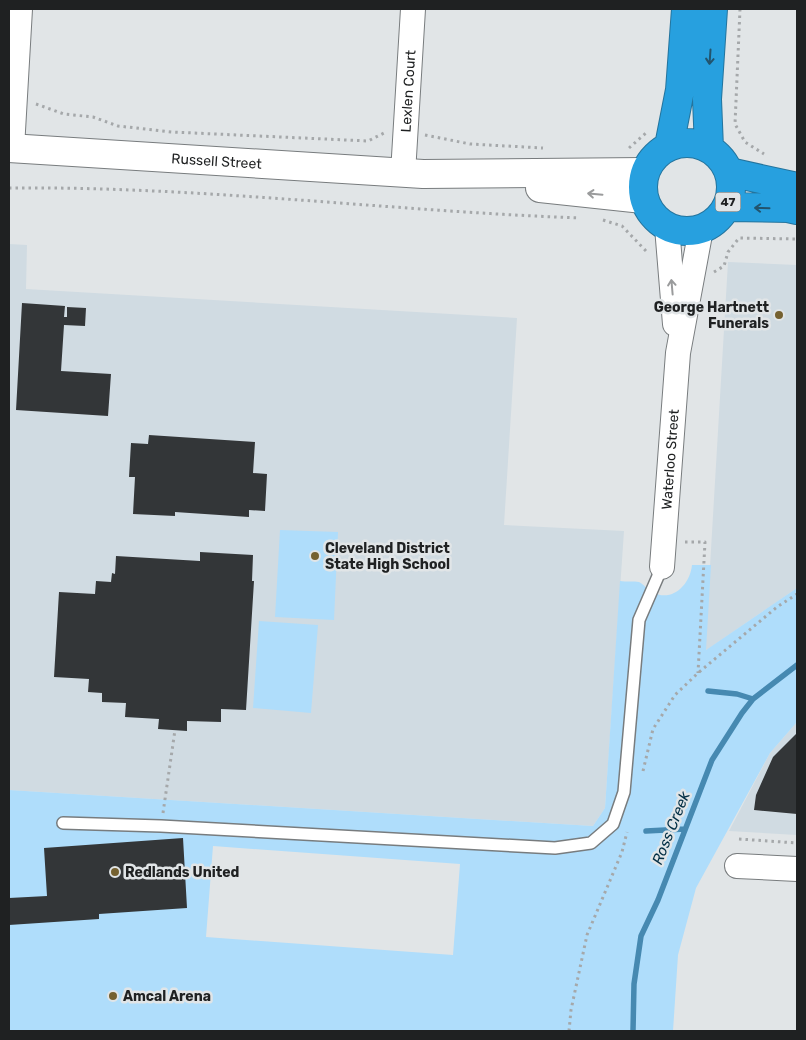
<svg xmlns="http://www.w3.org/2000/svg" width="806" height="1040" font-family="Rubik,sans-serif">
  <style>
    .built { fill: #d0dbe2 }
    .green { fill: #afddfb; fill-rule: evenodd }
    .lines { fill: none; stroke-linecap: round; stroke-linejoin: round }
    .stream { stroke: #4689b1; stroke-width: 5.5 }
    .building { fill: #333638 }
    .lane-casing { stroke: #787c7e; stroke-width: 14 }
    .street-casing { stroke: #787c7e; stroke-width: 26 }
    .secondary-casing { stroke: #787c7e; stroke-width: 30 }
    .highway-casing { stroke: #24749d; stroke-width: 30 }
    .path { stroke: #a5a8aa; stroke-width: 3; stroke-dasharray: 2.5 4; stroke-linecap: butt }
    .lane { stroke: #fff; stroke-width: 11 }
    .street { stroke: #fff; stroke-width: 24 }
    .secondary { stroke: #fff; stroke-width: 28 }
    .highway { stroke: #27a0df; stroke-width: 28 }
    .oneway { stroke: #22546e }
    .oneway2 { stroke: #9a9b9c }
    .poi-dot { fill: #756130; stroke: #e1e5e7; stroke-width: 2 }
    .labels { text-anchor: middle; stroke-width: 5; stroke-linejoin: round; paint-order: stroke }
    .shield { fill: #e1e5e7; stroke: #595c5d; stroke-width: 1 }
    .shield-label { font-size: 12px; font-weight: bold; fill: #1f2122 }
    .street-label { font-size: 14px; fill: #1f2122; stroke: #e1e5e7 }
    .poi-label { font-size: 14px; font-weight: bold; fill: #1f2122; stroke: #e1e5e7; text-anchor: start }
    .water-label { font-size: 15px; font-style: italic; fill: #032f45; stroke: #e1e5e7 }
  </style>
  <rect width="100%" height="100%" fill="#e1e5e7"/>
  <path class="built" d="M9,244L27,245L26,289L517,318L504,525L624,531L605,808L593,826L9,790Z
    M728,262L797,265V588L705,651Z
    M797,722V835L729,831L770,753Z"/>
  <path class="green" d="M280,530L338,532L334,620L275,617Z
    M692,565H711L706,650L797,588V722L770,753L696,888L678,955L673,1031H9V790L593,826L605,808L620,581C626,582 634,581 639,582C644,584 647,590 652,592C672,603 690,585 692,565ZM213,846L460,864L453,955L206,937Z
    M259,621L318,625L311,713L253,708Z"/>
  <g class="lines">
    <path class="stream" d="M708,691L737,694L753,699
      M646,831L685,829
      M633,1031L634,984L641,936L658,900L712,760L742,713L753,699L797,665"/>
  </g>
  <path class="building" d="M22,303L65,306L64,317H67V307L86,308L85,326L64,325L61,371L111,374L108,416L16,410Z
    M149,435L255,442L253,473L267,474L265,511L249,510V517L175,512V516L133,514L135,477H129L131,443L148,444Z
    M200,552L253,555L252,581H254L246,710L221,709V722L187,721V731L158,729L159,719L125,717L126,703L102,702V693L88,692L89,679L54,677L59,592L95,594L96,581L111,582L112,573L115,574L116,556L200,561Z
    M797,733V814L754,810L756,795L773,757Z
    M183,838L187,908L99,914V919L9,925V898L47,896L44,848Z"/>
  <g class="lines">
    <g class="lane-casing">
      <path id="lane" d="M63,823L161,826L555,848L591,843L613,824L624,792L639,620L662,567"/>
    </g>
    <g class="street-casing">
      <g id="street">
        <path d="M12,148L20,9"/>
        <path id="s1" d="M403,173L413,9"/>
        <path d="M667,227L675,324"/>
        <path id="s2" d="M662,567L678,353L701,229"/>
        <path d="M737,866L797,869"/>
      </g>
    </g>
    <g class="secondary-casing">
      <g id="secondary">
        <path id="s3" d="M9,148L423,174L644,172"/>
        <path d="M540,188L643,199"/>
      </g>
    </g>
    <g class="highway-casing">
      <path id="highway" d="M643 187a44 44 0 1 1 88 0a44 44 0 1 1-88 0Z
        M669,146L680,90L686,9
        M709,148L707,99L713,9
        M729,172L797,187
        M727,207L788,208L797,210"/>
    </g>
    <path class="path" d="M740,9L735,124L745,142L764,154
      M36,104L64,114L93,117L118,126L172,132L368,141L384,133
      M425,135L470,144L543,148
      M629,148L646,133
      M9,188C199,186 389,211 580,218
      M603,220L622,226L647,252
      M714,272L724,266L728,252L739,238L797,239
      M685,542H705L698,673
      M643,771L653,729L675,695L698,673L777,607L797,594
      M163,813L175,730
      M739,839L797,843
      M569,1031L571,1010L587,935L622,852L627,832"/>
    <use href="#lane" class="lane"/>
    <use href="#street" class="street"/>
    <use href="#secondary" class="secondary"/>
    <use href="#highway" class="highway"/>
  </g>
  <defs><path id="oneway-shaft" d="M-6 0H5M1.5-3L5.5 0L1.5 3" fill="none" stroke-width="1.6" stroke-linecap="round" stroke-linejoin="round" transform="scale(1.25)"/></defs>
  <g class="oneway">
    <use href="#oneway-shaft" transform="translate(710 57) rotate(94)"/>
    <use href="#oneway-shaft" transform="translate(762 208) rotate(-179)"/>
  </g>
  <g class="oneway2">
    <use href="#oneway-shaft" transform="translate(595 194) rotate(-175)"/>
    <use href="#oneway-shaft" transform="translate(672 287) rotate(-95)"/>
  </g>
  <g class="poi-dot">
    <circle cx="779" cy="315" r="5"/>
    <circle cx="315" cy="556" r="5"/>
    <circle cx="115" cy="872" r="5"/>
    <circle cx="113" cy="996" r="5"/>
  </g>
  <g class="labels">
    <rect class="shield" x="715.5" y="192.5" width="25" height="19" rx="4"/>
    <g class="shield-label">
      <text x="728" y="206">47</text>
    </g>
    <g class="street-label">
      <text dy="5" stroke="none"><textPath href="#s1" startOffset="82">Lexlen Court</textPath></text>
      <text dy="5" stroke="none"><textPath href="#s3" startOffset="208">Russell Street</textPath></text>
      <text dy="5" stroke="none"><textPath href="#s2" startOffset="108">Waterloo Street</textPath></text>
    </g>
    <g class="poi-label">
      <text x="769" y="312" text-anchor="end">George Hartnett<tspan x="769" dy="16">Funerals</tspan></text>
      <text x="325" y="553">Cleveland District<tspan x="325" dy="16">State High School</tspan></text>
      <text x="125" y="877">Redlands United</text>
      <text x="123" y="1001">Amcal Arena</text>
    </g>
    <g class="water-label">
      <text transform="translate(671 828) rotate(-68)" y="5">Ross Creek</text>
    </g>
  </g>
  <rect width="806" height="1040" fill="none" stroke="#1f2122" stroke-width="20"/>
</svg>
